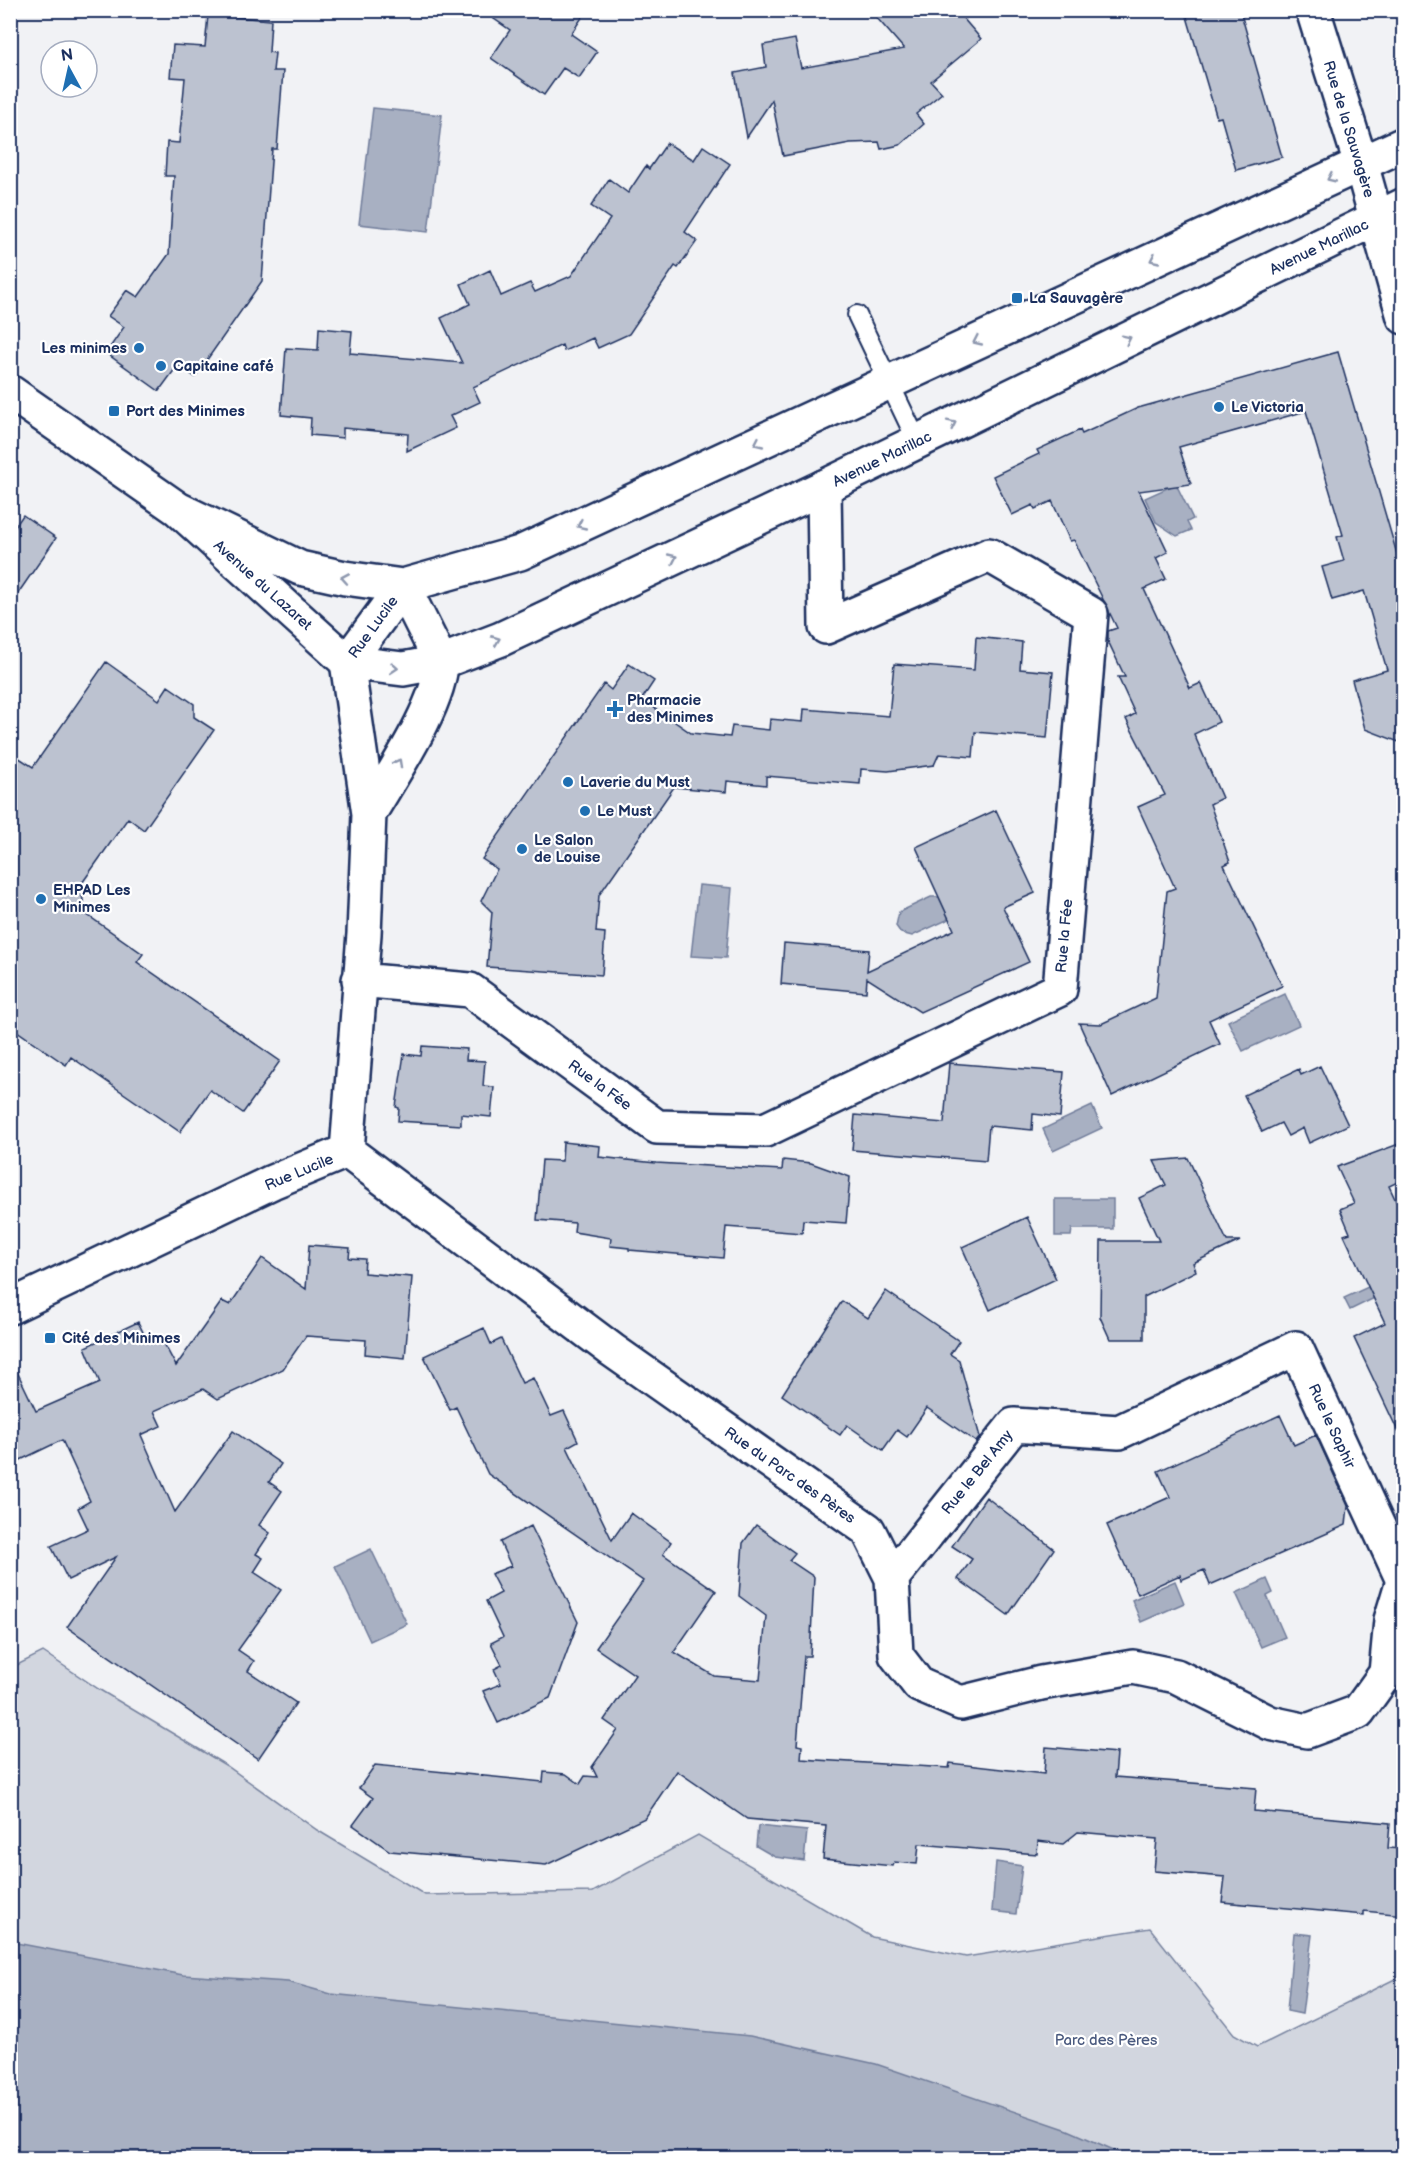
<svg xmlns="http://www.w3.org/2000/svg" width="1414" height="2169" font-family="'Balsamiq Sans',sans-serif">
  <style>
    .green { fill: #d2d6df; stroke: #76829e; stroke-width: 1.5 }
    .water { fill: #a8b0c2; stroke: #707c9a; stroke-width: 1.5 }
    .building { fill: #bcc2d0; stroke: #1b2f5e; stroke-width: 1.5 }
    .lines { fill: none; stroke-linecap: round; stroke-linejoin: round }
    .lane-casing { stroke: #1b2f5e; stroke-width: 22 }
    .street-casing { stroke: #1b2f5e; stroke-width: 38 }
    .secondary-casing { stroke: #1b2f5e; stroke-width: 38 }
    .lane { stroke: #fff; stroke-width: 18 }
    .street { stroke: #fff; stroke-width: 33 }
    .secondary { stroke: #fff; stroke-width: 33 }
    .oneway { stroke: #8d97ae }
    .poi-dot { fill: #1f6fb2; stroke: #fff; stroke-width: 2 }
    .labels { text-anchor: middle; stroke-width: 4.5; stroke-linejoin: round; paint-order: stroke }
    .street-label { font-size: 15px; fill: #1b2f5e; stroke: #fff }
    .poi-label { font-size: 15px; font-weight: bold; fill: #1b2f5e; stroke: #fff; text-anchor: start }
    .park-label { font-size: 15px; fill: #49597e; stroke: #fff }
  </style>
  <rect width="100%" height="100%" fill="#f1f2f5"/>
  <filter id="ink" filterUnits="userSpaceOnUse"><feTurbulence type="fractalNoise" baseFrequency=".0167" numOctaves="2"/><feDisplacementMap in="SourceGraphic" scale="12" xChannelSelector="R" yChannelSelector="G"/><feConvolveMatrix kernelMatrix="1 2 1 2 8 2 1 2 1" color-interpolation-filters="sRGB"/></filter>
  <g filter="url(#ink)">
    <path class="green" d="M43,1652L100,1690L227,1766L317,1830L425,1895L593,1892L698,1835L872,1937L966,1957L1150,1928L1234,2034L1257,2047L1403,1975V2158H11V1668Z"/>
    <path class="water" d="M373,108L442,115L428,232L359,224Z
      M1176,484L1193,519L1187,522L1191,530L1177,536L1156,522L1145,498Z
      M699,885L732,888L726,958L691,956Z
      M931,897H942L949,915L947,920L912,936L901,933L896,926L899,912Z
      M1285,994L1299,1025L1243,1051L1228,1021Z
      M1092,1106L1102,1128L1053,1151L1043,1129Z
      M1055,1199H1113V1229H1072L1071,1236H1055Z
      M1403,1271V1284L1350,1310L1344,1298Z
      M371,1549L407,1624L370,1641L335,1566Z
      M1267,1579L1273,1593L1267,1596L1285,1637L1261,1647L1236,1593Z
      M1175,1581L1184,1603L1141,1622L1132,1600Z
      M758,1826L807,1831L804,1861L775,1857L756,1846Z
      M996,1862L1022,1866L1016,1914L992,1911Z
      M1294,1933L1312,1935L1302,2014L1287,2011Z
      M11,1942L183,1975L288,1982L331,1994L750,2036L876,2064L1068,2130L1132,2158H11Z"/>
    <path class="building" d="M481,10H587L571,34L597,52L579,78L563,68L544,95L491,58L510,30Z
      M870,10H956L981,39L931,81L942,93L916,114L924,124L900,145L881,149L879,142L850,143L783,156L772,100L747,137L735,73L766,67L763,45L795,39L801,68L904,49Z
      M1185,10H1240L1282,157L1236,170L1221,117L1217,118Z
      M208,15L271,20L269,52L275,53L273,71H283L277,149H272L262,281L195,377L178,365L159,391L106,353L124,327L108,316L127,290L138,297L169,254L174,176H165L167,142L179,143L185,78L170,77L173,45L205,47Z
      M667,143L694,160L703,146L730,164L685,232L697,241L678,268L675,266L629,334L598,348L593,338L564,351L562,345L473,387L480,402L450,416L456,428L407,451L408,434L343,428V438L310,435L311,418L281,415L286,348L318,350L319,328L352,331L350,353L462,363L441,318L470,304L461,284L490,270L501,296L530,283L535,292L571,276L610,219L591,206L609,179L628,193L646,166L649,169Z
      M1338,352L1404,578V744L1365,729L1352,680L1387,670L1364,591L1332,600L1322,567L1344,561L1337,537L1343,535L1306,411L1179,447L1191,484L1139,491L1168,552L1156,558L1166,579L1144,589L1190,688L1201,683L1219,722L1194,734L1222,798L1210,804L1230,862L1224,865L1282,986L1209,1020L1220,1044L1112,1096L1079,1023L1101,1024L1156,998L1167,891L1175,888L1138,807L1165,795L1126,719L1135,714L1118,677H1125L1108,641V631L1117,628L1074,540L1070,541L1052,501L1035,509L1033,505L1012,515L993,476L1039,454L1037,450L1080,430L1082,434L1138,408Z
      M23,515L56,538L10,605V534Z
      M976,637L1022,642L1020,669L1053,672L1047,738L975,732L973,757L939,754L934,765L888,771L861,769L860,784L766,776V785L727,781L726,792L674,787L599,895L596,932L605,933L602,975L487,967L492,912L481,901L497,869L482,859L604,684L611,690L629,664L654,681L642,699L691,733L730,737L732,726L769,730L770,719L803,722L804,709L889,716L894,664L974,670Z
      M106,662L159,700L168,686L194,704V717L214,730L144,830L128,818L80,886L86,914L143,954L137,962L280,1061L243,1113L210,1090L180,1132L71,1057L66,1065L10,1026V752L33,767Z
      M996,810L1035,893L1003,907L1029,962L920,1012L867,978L866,992L781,984L784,943L869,950L867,971L954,930L916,847Z
      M422,1046L467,1049L466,1060L485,1061L483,1086L494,1087L491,1117L461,1114V1125L398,1121L399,1108L396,1107L404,1054L421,1056Z
      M949,1063L1064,1072L1060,1117L1033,1114L1032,1130L989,1126L986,1161L852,1150L855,1115L944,1123Z
      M1320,1066L1348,1125L1309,1143L1303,1128L1288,1136L1281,1123L1262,1132L1244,1095L1299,1069L1301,1075Z
      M563,1142L600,1146L599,1157L656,1163L782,1170L783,1160L811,1163L850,1177L846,1223L803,1220L802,1233L726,1227L723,1258L629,1250V1248L610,1246L611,1238L574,1232L575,1223L537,1220L542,1160L562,1161Z
      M1404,1142V1179L1389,1186L1404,1218V1444L1354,1338L1385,1323L1344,1235L1350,1233L1340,1209L1354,1203L1337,1167Z
      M1188,1158L1227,1241H1240L1193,1263L1196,1271L1144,1297V1339H1110L1100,1317L1101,1241H1159L1139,1198L1166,1185L1154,1161Z
      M1027,1217L1056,1279L990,1310L962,1247Z
      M309,1245L350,1248L349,1258L365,1259L364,1273L412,1277L405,1358L365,1354L366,1340L306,1336L283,1369L218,1399L203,1389L154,1411L161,1426L141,1435L175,1512L233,1431L281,1464L269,1482L282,1491L259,1525L270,1533L256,1554L263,1558L254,1572L281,1590L238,1650L254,1661L248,1671L296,1703L258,1759L67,1627L116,1557L68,1580L51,1546L88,1529L78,1508L90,1501L62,1440L10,1465V1357L36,1411L100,1383L85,1347L138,1322L148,1342L160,1336L176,1366L222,1301L230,1305L262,1258L306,1289Z
      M886,1291L959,1341L950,1354L959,1360L980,1437L976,1442L927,1408L907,1437L897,1430L883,1450L847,1425L840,1435L782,1395L842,1301L868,1318Z
      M484,1328L491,1344L501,1339L522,1383L533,1378L551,1416L564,1411L578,1441L567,1447L612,1540L631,1513L671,1542L663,1554L716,1591L674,1652L714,1676L760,1680L766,1616L739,1596L743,1543L756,1525L795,1553L789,1560L814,1577L810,1656H804L797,1745L802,1746L801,1759L949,1768L950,1763L1044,1774L1046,1747L1117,1753L1115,1777L1256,1788L1254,1811L1390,1823L1388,1848L1404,1849V1915L1364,1911V1915L1222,1902L1225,1877L1154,1871L1157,1839L1078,1832L1063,1844L1038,1841L1037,1854L919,1844L917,1864L894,1862L893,1866L823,1859L826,1826L747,1819L677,1771L645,1818L546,1865L390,1851L353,1825L373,1798L359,1788L375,1765L543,1782L544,1772L566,1774L580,1784L585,1776L597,1777L592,1767L618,1730L604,1720L635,1675L596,1648L643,1581L488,1474L456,1407L450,1410L424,1356Z
      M1280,1415L1294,1445L1316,1435L1348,1506L1346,1525L1210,1585L1204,1570L1181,1580L1180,1575L1138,1594L1107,1525L1170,1497L1158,1471Z
      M986,1497L1054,1549L1008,1615L958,1579L972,1559L952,1546Z
      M531,1526L578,1622L550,1698L498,1723L483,1691L501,1684L494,1669L502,1665L491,1643L503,1637L486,1601L501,1593L491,1574L511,1566L500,1542Z"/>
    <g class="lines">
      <g class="lane-casing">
        <path id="lane" d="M857,315L917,441"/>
      </g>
      <g class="street-casing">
        <path id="street" d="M1313,10L1361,164L1404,317
          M369,814C391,776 441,703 441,662
          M359,980L470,990L657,1127L765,1130L1060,989L1091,614L989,555L826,627L824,487
          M347,1151L612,1350L868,1530L892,1578L896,1655L919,1685L961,1703L1041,1683L1133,1667L1176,1676L1270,1723L1307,1731L1358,1712L1386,1673L1391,1620L1404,1577
          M10,1307L272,1182L347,1151L364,934L369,814L347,662
          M892,1578L1014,1425L1119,1432L1296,1348L1402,1578"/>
      </g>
      <g class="secondary-casing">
        <path id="secondary" d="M10,392L178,509L347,662
          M178,509L300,568L345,578L403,586L520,553L1404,144
          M403,586L441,662
          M347,662L403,669L441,662L501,639L824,487L1404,205
          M347,662L403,586"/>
      </g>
      <use href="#lane" class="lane"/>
      <use href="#street" class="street"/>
      <use href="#secondary" class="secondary"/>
    </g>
    <defs><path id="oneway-chevron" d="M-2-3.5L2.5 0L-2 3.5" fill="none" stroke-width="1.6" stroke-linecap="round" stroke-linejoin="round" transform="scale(1.5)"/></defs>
    <g class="oneway">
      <use href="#oneway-chevron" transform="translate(1331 178) rotate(155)"/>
      <use href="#oneway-chevron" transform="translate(1154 259) rotate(155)"/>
      <use href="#oneway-chevron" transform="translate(1127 339) rotate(-26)"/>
      <use href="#oneway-chevron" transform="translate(977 341) rotate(155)"/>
      <use href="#oneway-chevron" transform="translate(952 424) rotate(-26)"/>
      <use href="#oneway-chevron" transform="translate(758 443) rotate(155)"/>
      <use href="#oneway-chevron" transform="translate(581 525) rotate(155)"/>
      <use href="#oneway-chevron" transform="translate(673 558) rotate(-25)"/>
      <use href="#oneway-chevron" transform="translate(345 578) rotate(-170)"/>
      <use href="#oneway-chevron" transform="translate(496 640) rotate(-22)"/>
      <use href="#oneway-chevron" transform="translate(394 668) rotate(5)"/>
      <use href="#oneway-chevron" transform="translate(398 763) rotate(-61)"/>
    </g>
  </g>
  <g class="poi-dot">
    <rect x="1011" y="292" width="12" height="12" rx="3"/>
    <circle cx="139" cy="348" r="6"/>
    <circle cx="161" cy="366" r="6"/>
    <circle cx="1219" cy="407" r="6"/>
    <rect x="108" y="405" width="12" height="12" rx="3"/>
    <path d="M612 700h6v6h6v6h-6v6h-6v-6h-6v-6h6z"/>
    <circle cx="568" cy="782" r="6"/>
    <circle cx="585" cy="811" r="6"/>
    <circle cx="522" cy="849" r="6"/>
    <circle cx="41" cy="899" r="6"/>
    <rect x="44" y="1332" width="12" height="12" rx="3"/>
  </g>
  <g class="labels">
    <g class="street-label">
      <text transform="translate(1349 129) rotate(73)" y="5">Rue de la Sauvagère</text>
      <text transform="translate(1319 247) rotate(-26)" y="5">Avenue Marillac</text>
      <text transform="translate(882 459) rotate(-26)" y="5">Avenue Marillac</text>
      <text transform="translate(263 585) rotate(42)" y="5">Avenue du Lazaret</text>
      <text transform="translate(373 627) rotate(-54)" y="5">Rue Lucile</text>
      <text transform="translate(1064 936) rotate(-85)" y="5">Rue la Fée</text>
      <text transform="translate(600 1085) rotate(36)" y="5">Rue la Fée</text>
      <text transform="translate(299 1172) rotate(-23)" y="5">Rue Lucile</text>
      <text transform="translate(1332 1426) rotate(65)" y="5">Rue le Saphir</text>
      <text transform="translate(977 1472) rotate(-51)" y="5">Rue le Bel Amy</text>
      <text transform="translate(790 1475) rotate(35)" y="5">Rue du Parc des Pères</text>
    </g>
    <g class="poi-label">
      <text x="1029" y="303">La Sauvagère</text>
      <text x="127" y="353" text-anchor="end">Les minimes</text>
      <text x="173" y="371">Capitaine café</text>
      <text x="1231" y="412">Le Victoria</text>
      <text x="126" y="416">Port des Minimes</text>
      <text x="627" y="705">Pharmacie<tspan x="627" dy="17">des Minimes</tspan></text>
      <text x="580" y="787">Laverie du Must</text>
      <text x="597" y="816">Le Must</text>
      <text x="534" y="845">Le Salon<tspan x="534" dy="17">de Louise</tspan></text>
      <text x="53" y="895">EHPAD Les<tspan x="53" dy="17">Minimes</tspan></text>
      <text x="62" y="1343">Cité des Minimes</text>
    </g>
    <g class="park-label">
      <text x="1106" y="2045">Parc des Pères</text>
    </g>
  </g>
  <rect width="1414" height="2169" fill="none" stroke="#fff" stroke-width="36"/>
  <rect x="18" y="18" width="1378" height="2133" fill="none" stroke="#1b2f5e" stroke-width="2" filter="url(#ink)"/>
  <g transform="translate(69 69) rotate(352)"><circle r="28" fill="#ffffff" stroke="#a4acbf" stroke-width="1.5"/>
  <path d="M0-4.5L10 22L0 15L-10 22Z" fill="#1f6fb2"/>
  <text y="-9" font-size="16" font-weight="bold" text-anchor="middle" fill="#1b2f5e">N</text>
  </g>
</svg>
